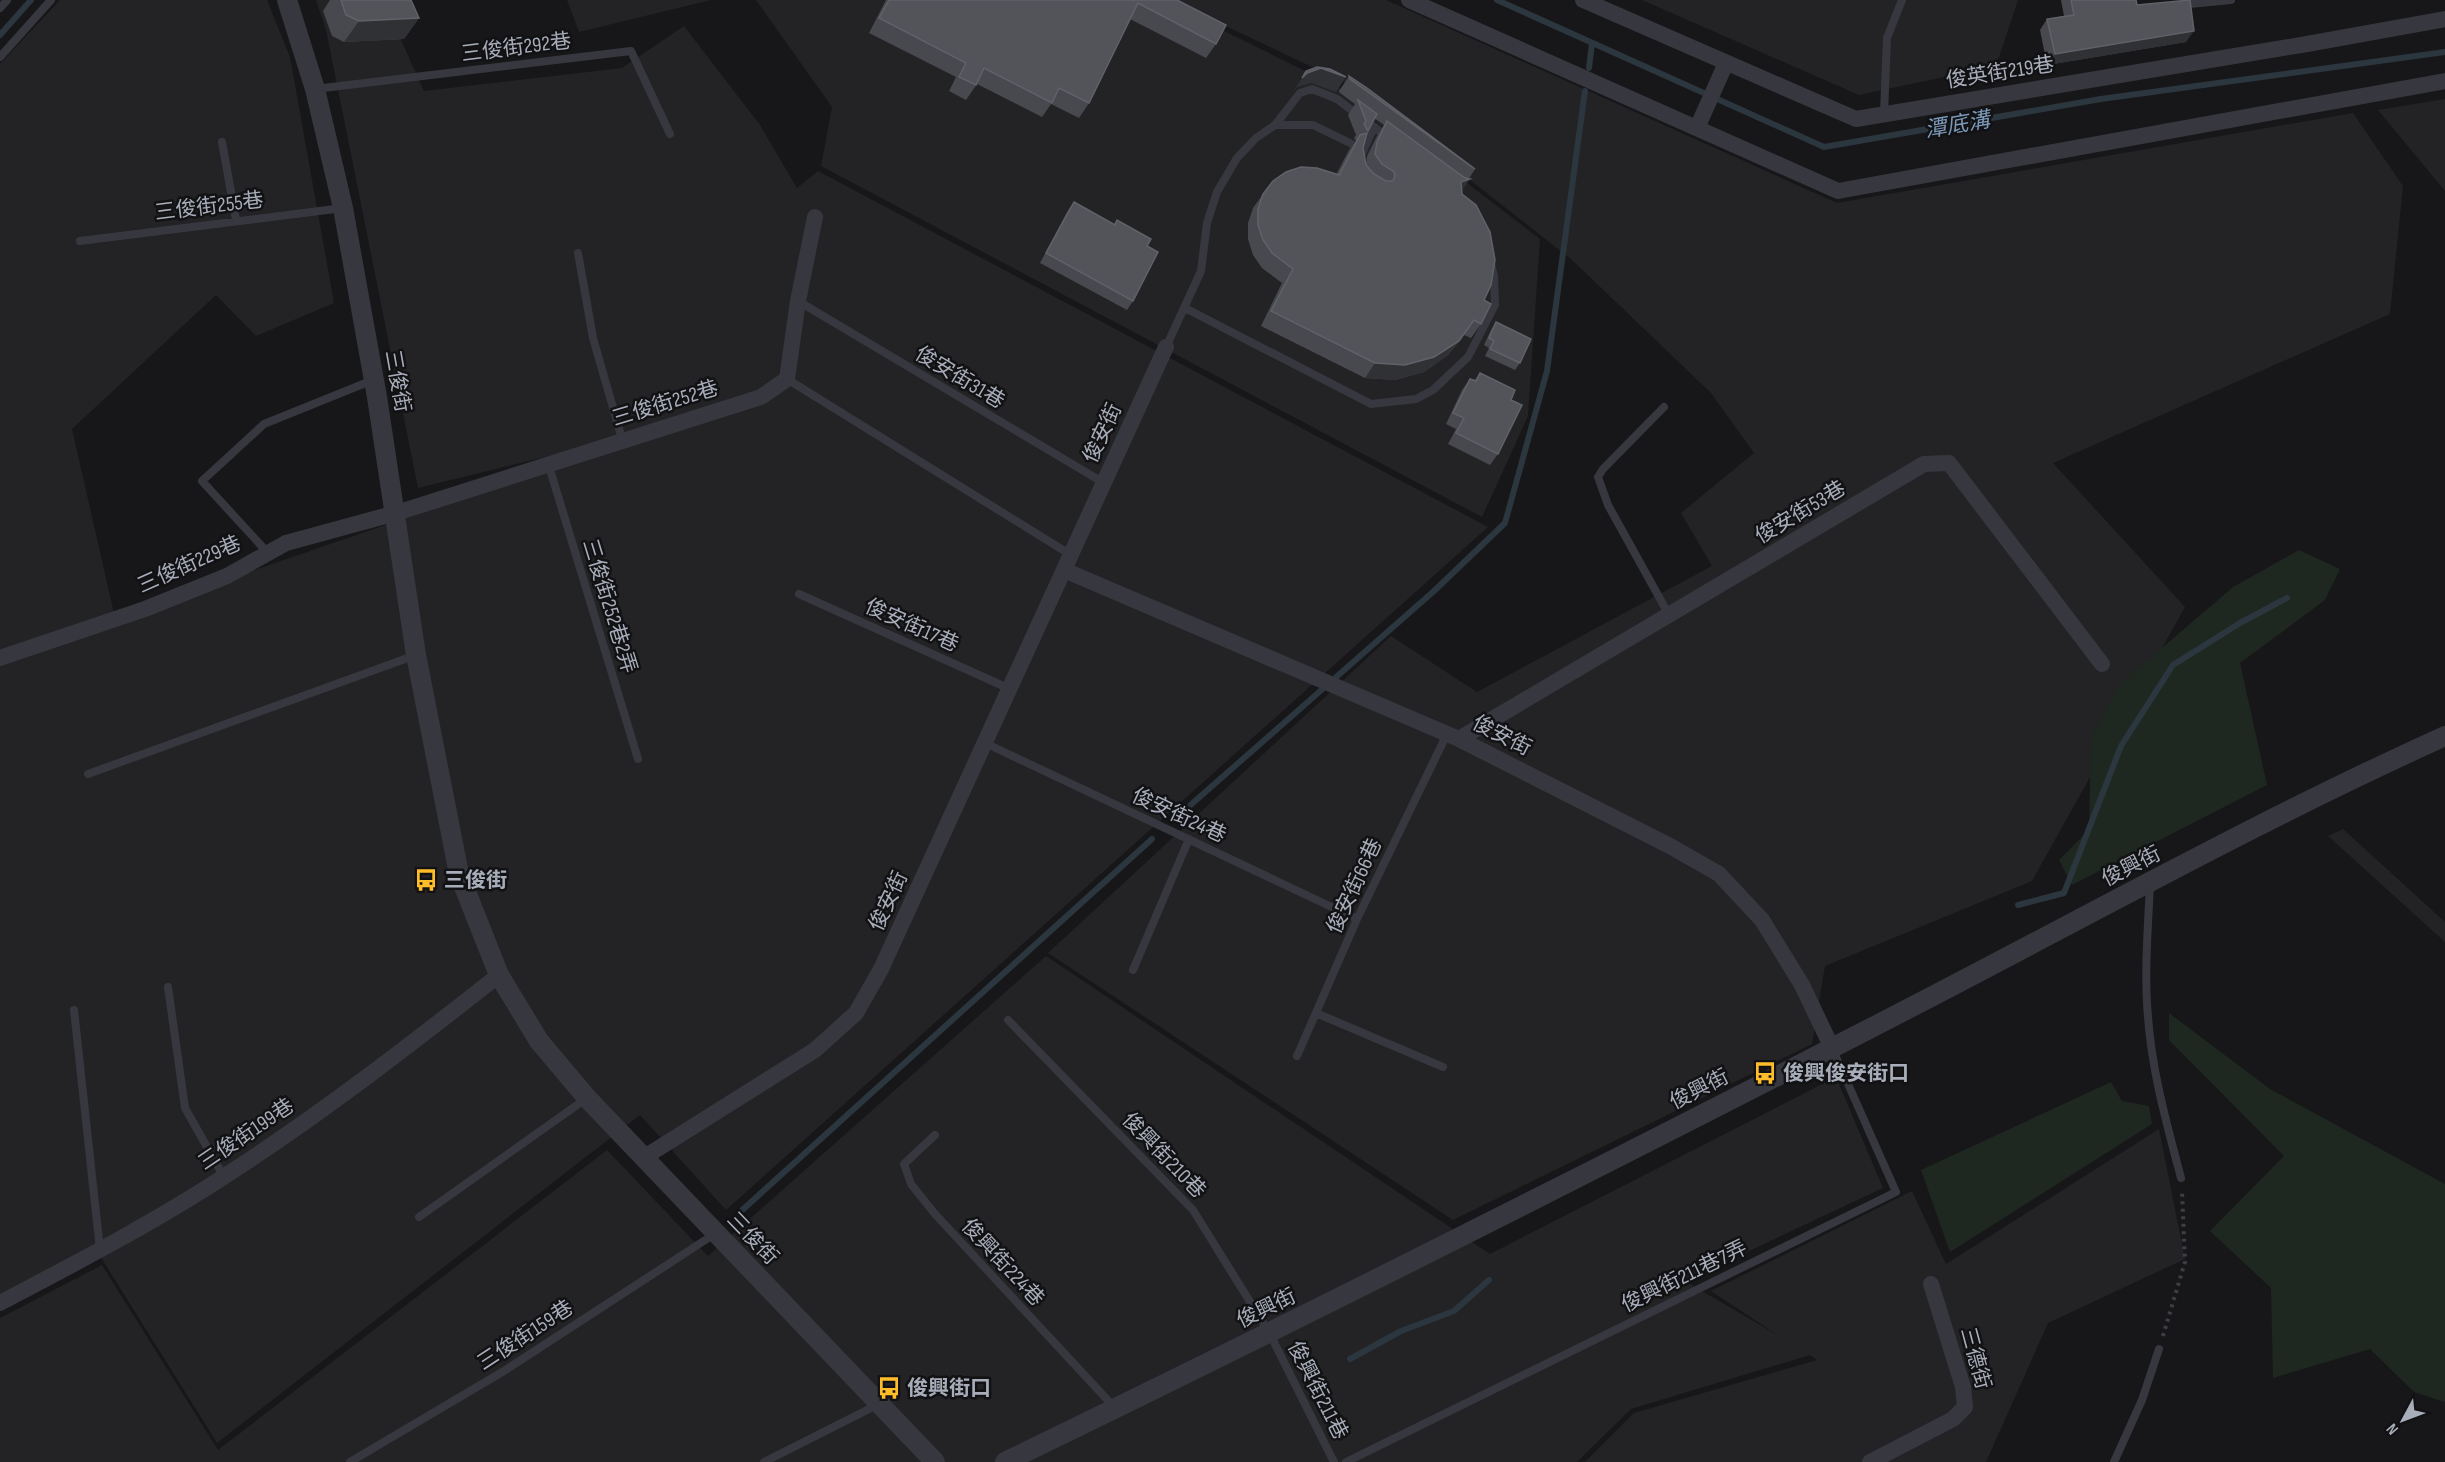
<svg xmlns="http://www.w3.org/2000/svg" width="2445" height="1462" font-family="'Sofia Sans Condensed','Noto Sans TC',sans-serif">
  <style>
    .built { fill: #232326 }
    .green { fill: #1e2820 }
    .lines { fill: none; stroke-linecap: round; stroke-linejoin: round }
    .stream { stroke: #2b363f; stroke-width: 6 }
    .path { stroke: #3d3f46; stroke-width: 4; stroke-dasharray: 3 4.5; stroke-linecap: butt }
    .service { stroke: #37383f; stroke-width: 8 }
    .minor { stroke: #37383f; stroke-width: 16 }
    .tertiary { stroke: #37383f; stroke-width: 20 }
    .wall { fill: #48494e; fill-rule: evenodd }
    .shaded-wall { fill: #303134 }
    .building { fill: #53545a; stroke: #606269; stroke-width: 1.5 }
    .labels { text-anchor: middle; stroke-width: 5; stroke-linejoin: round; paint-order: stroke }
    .street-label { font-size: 21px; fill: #a8adba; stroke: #121214 }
    .poi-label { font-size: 21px; font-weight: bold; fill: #a8adba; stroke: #121214; text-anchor: start }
    .water-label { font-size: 22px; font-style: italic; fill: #7b9ab9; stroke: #121214 }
  </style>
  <rect width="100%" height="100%" fill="#171719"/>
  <path class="built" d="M60,0H267L290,57L334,303L256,336L216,295L72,429L115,618L426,511L759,405L418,488L326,30L316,0H383L424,91L622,68L684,26L760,125L797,188L818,171L1488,527L726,1210L640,1115L217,1443L95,1248L0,1298V64Z
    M567,0H711L579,32Z
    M756,0H1161L1350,93L1540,239L1528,416L1482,517L821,166L832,107Z
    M1171,0H1386L1837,203L2353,113L2403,186L2390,314L2053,463L2185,607L2032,881L1825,966L1812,1044L1453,1220L1048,953L1391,636L1477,692L1712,566L1681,513L1754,453L1711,393L1571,259L1346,83Z
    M1642,0H2018L1996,66L1859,95Z
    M2445,99V191L2378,110Z
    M2343,829L2445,922V942L2328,836Z
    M1046,956L1490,1254L1836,1077L1883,1188L1685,1281L1779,1336L1711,1291L1912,1191L1946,1264L2159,1129L2185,1259L2048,1323L1986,1462H1585L1634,1413L1817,1360L1810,1355L1631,1409L1577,1462H0V1318L102,1265L218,1450L607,1150L708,1256Z"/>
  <path class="green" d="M2299,550L2340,569L2325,600L2240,663L2267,785L2072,885L2059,860L2089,830L2091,737L2120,684L2233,587Z
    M2169,1013L2270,1089L2445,1184V1402L2414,1392L2370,1349L2273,1378L2271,1288L2210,1231L2284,1156L2169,1040Z
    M2111,1082L2122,1101L2149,1106L2152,1124L1950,1252L1921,1170Z"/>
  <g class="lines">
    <path class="stream" d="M1497,0L1824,147L2101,99L2445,52
      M0,35L31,0
      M1589,68L1592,43
      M1178,816L1434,591L1505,523L1547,371L1585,91
      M2018,905L2064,893L2121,746L2173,665L2240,623L2287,598
      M739,1213L1152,839
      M1350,1359L1401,1331L1454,1311L1489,1280"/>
    <path class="path" d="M2163,1336L2185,1262L2182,1191"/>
    <path class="service" d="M2179,5L2231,0
      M0,8L7,0
      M0,57L51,0
      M315,89L631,51L670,134
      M1884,114L1887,38L1902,0
      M1275,125L1300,93L1312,89L1337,99L1387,137
      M222,142L236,220
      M1359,160L1374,127
      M80,241L343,208
      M578,253L593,338L622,439
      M798,301L1104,483
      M1185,308L1371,404L1416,399L1433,390L1468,357L1495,305L1494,276L1491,264
      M1166,347L1201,271L1207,223L1217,192L1237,158L1256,138L1275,125H1313L1352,144
      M787,379L1071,555
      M1664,407L1603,469L1598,477L1608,505L1669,615
      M548,463L638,759
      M268,553L202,481L264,424L373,380
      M799,594L1010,689
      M985,743L1357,919
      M88,774L416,655
      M2150,884C2148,928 2144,973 2148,1017C2152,1072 2167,1125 2181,1178
      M1133,970L1189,839
      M168,987L185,1108L224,1177
      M74,1010L100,1250
      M1316,1013L1443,1067
      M1008,1020L1193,1210L1270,1334L1334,1462
      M1297,1056L1357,919L1447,734
      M935,1135L904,1164L911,1184L935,1214L1115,1408
      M419,1217L587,1098
      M350,1462L504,1371L716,1233
      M764,1462L879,1404
      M1346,1462L1896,1192L1832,1048
      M2114,1462L2142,1400L2159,1349"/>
    <path class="minor" d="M1409,0L1838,191L2445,81
      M1583,0L1856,119L2307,44L2445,19
      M1697,128L1726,63
      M1064,570L1459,739L1670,846L1719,874L1762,920L1802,985L1832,1048
      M0,658L145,609L227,576L286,543L396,513L761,397L787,379L798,301L815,217
      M1459,739L1924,464L1949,463L2102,664
      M643,1158L815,1050L856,1013L881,969L1166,347
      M0,1303C76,1263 153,1223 225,1176C321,1114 410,1045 499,975
      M1870,1462L1953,1419L1965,1407L1963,1387L1931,1284"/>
    <path class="tertiary" d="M287,0L315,89L343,208L377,397L416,655L459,874L499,975L539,1041L587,1098L935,1462
      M1005,1462C1294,1322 1581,1177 1867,1030C2059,932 2248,825 2445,736"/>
  </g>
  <path class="wall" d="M330,0H411L419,18L404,39L344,42L332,36L323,11Z
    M886,0H1177L1216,44L1206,58L1130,19L1089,103L1079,118L1051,104L1042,117L977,84L966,100L949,91L956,77L869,33Z
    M2061,0H2136L2137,5L2186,42L2047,65L2040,30L2047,19L2064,16Z
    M1349,76L1475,169L1461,191L1484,300L1481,324L1471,338L1464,335L1448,355L1424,372L1395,380L1365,378L1261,326L1282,283L1262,268L1253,255L1248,239V223L1253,208L1263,194L1336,175L1349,150L1356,141L1354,138L1356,135L1348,115L1355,104L1340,93L1339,91ZM1374,118L1384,125L1377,136L1367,156L1366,164L1363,148L1366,134Z
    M1074,202L1114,224L1117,220L1147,246L1133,301L1127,310L1040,263L1067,212Z
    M1496,322L1520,363L1515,370L1485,356L1489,348L1484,345L1491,330Z
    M1480,373L1511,400L1498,454L1490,465L1448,444L1456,429L1446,424L1462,390L1470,379L1474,381Z"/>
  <path class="shaded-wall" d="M419,18L404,39L344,42L359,21Z
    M2194,31L2186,42L2047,65L2055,54Z
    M1321,68L1346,77L1336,92L1311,83L1297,87L1292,93L1302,78L1307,73Z
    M1470,179L1460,193L1461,182Z
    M1474,320L1448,355L1424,372L1395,380L1365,378L1375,363Z"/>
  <path class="building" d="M341,0H411L419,18L359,21L346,15Z
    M889,0H1177L1226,25L1216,44L1138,3L1089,103L1059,88L1052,103L984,68L976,85L959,77L966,63L879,18Z
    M2071,0H2136L2137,5L2190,0L2194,31L2055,54L2047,19L2074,15Z
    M1317,67L1330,69L1346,77L1321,68L1307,73L1302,78L1306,71Z
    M1349,76L1367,88L1475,169L1350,79Z
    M1358,100L1377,114L1368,131L1364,124L1366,121Z
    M1387,121L1465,178L1470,179L1461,182L1462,194L1476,205L1490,232L1495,260L1491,285L1484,300L1491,304L1481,324L1474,320L1459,341L1434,357L1405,365L1375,363L1271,311L1293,269L1272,253L1263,240L1258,225V209L1263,194L1273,181L1286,172L1301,167L1317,168L1339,175L1360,135L1367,133L1363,148L1366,165L1374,174L1386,181H1393L1395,176L1394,172L1382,164L1375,154L1377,142Z
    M1074,202L1115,225L1117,220L1151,239L1147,246L1158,252L1133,301L1046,253Z
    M1496,322L1531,339L1520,363L1490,349L1494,341L1489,338Z
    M1480,373L1515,390L1511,400L1522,405L1498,454L1456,433L1464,418L1453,413L1470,379L1476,381Z"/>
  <defs>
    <g id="bus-bare" transform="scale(1.8)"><path d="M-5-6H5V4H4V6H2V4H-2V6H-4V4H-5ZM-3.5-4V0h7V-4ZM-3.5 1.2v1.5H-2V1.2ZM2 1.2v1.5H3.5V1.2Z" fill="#ffbd29" stroke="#121214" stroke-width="2.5" paint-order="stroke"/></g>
  </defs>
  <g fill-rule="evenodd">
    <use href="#bus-bare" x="426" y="880"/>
    <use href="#bus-bare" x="1765" y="1073"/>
    <use href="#bus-bare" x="889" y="1388"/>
  </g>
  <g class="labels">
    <g class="street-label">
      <text transform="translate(516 47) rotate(-7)" y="7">三俊街292巷</text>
      <text transform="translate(2000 72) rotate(-9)" y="7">俊英街219巷</text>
      <text transform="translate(209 206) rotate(-7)" y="7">三俊街255巷</text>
      <text transform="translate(960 377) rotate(31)" y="7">俊安街31巷</text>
      <text transform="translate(398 381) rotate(80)" y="7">三俊街</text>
      <text transform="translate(665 403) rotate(-17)" y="7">三俊街252巷</text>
      <text transform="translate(1102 433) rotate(-65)" y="7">俊安街</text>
      <text transform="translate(1800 512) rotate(-31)" y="7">俊安街53巷</text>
      <text transform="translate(189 564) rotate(-24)" y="7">三俊街229巷</text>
      <text transform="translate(610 606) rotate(73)" y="7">三俊街252巷2弄</text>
      <text transform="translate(912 625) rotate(24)" y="7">俊安街17巷</text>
      <text transform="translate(1502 735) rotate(27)" y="7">俊安街</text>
      <text transform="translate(1179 815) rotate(25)" y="7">俊安街24巷</text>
      <text transform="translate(2131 866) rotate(-27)" y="7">俊興街</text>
      <text transform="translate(1354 886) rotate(-65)" y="7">俊安街66巷</text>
      <text transform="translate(888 901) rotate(-65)" y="7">俊安街</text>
      <text transform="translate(1699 1089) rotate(-27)" y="7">俊興街</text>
      <text transform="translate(246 1134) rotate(-34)" y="7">三俊街199巷</text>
      <text transform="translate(1164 1155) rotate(46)" y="7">俊興街210巷</text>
      <text transform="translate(753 1238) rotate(46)" y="7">三俊街</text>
      <text transform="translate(1003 1262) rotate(47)" y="7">俊興街224巷</text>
      <text transform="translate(1684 1276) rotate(-26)" y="7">俊興街211巷7弄</text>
      <text transform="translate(1266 1308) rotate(-26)" y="7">俊興街</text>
      <text transform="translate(525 1335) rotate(-33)" y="7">三俊街159巷</text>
      <text transform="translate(1976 1358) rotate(75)" y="7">三德街</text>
      <text transform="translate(1318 1390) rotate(63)" y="7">俊興街211巷</text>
    </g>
    <g class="poi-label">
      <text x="444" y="887">三俊街</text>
      <text x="1783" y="1080">俊興俊安街口</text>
      <text x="907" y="1395">俊興街口</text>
    </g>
    <g class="water-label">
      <text transform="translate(1957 124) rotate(-10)" y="8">潭底溝</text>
    </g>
  </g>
  <g transform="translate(2403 1420) rotate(229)" stroke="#121214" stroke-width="4.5" paint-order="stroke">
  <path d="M0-4.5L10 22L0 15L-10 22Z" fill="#a8adba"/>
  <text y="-9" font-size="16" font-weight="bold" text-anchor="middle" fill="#a8adba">N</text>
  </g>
</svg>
